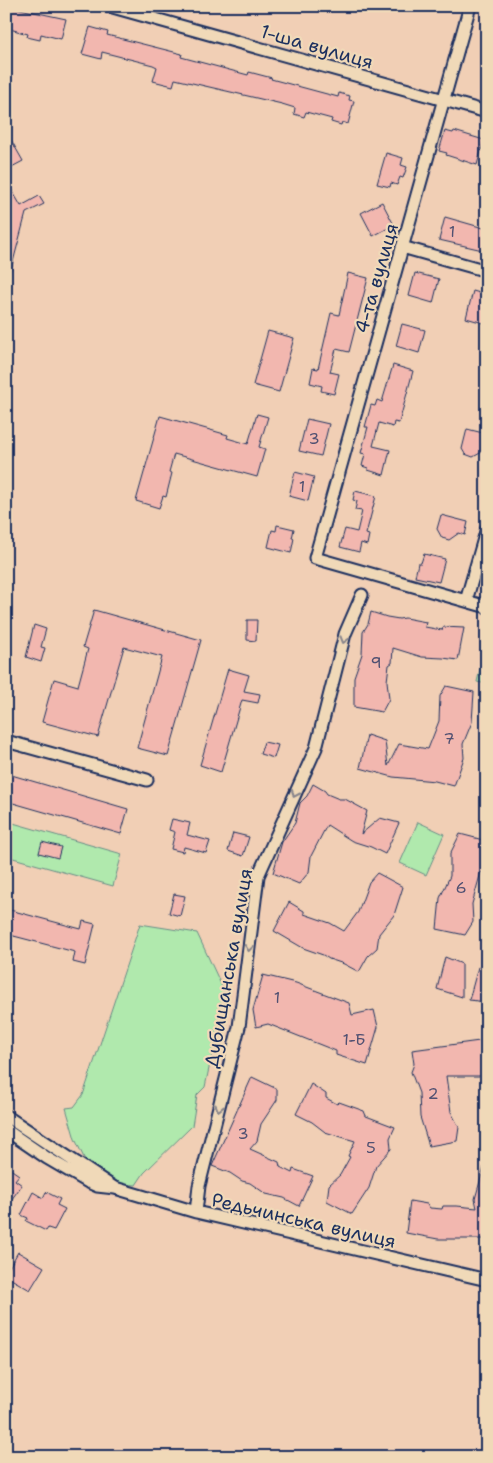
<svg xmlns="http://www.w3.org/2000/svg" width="493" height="1463" font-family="'Shantell Sans',sans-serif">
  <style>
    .green { fill: #b0e9ad; stroke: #668c86 }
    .building { fill: #f2b7af; stroke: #1b2f5e }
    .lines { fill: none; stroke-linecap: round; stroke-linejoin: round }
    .minor-casing { stroke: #1b2f5e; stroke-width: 15 }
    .minor { stroke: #f0d9b8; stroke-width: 11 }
    .oneway { stroke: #86848b }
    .labels { text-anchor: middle; stroke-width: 4.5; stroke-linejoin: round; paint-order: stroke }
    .number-label { font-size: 16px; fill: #515172 }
    .street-label { font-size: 19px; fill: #1b2f5e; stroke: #f0d9b8 }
  </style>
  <rect width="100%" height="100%" fill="#f1cfb5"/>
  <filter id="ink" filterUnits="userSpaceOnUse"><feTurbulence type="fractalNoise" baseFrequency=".02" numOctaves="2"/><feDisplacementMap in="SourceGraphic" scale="10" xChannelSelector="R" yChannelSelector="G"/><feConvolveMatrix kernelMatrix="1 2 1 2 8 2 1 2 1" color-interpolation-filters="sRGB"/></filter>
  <g filter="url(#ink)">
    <path class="green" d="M487,638V684L477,682Z
      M6,821L122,854L113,886L6,856Z
      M418,822L444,834L426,875L400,863Z
      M140,924L197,933L225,993L205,1087L197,1095L192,1126L144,1173L136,1185L121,1184L85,1160L75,1139L66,1108L74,1107L83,1095Z"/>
    <path class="building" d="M6,6L66,19L61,39L41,34L40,40L27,37L28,34L6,28Z
      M90,27L108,32L107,35L182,54L181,57L248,75L249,72L272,78L271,79L338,97L339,93L350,96L349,100L354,101L348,124L342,122L341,125L331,122L332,119L306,112L304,117L294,114L295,108L282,104L175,79L173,86L153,81L157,67L153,65L102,52L101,59L82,54Z
      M6,131L23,161L6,170Z
      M445,131L453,133L454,131L484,140L477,165L446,155L447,153L439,151Z
      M386,153L403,158L401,165L407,167L403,178L400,177L397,185L391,183L390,187L377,184Z
      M6,180L21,206L39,196L44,204L26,213L9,277L6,276Z
      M382,202L394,225L373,236L361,213Z
      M445,217L487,229V251L439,240Z
      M348,273L368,278L349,352L336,349L330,372L339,374L334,394L321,391L322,386L310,383L313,368L318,369L331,313L339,315Z
      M415,273L439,279L433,303L409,296Z
      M473,291L487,295V324L466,318Z
      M402,324L425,330L419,353L396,346Z
      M268,331L294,338L279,392L253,385Z
      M393,365L413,371L399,423L394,422L393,427L379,423L373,446L390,450L384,475L368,470V468L362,466L365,454L361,453L368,427H365L371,405L375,406L377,400L382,402Z
      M257,414L268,417L259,447L265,449L257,477L174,454L169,472L172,473L166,497L163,496L159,508L136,501L160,416L228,435L227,438L248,444Z
      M307,419L329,424L321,456L299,451Z
      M467,429L487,434V447H484V451L473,457L465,454L462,449Z
      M295,472L314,477L308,501L289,496Z
      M355,491L376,496L366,534L369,535L367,545L361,543L359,552L340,547L345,529L357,532L362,511L355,510L357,501L353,500Z
      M441,515L468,522L465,535L459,533L449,540L442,538L437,529Z
      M277,525L294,529L292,538H294L291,553L268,547L272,530L276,531Z
      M424,554L445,559L439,582L415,577L418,563H421Z
      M94,610L201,640L168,756L137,748L162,657L124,647L98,737L42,722L54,679L78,686L88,649L83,647Z
      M371,612L387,617L399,619L405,618L426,622L425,627L442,630L443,627L464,628L458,660L443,658L422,657L393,648L392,663L389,665L387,681L389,699L382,712L354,707V677L362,654L363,632L368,624Z
      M247,620H257L256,641L247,640Z
      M34,625L46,629L41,647L45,648L41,662L26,657Z
      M228,669L249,675L244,691L260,694L258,703L242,700L221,772L200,765Z
      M446,686L474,692L472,722L463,744L464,758L454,786L435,781L393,777L360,768L367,735L385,741L388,766L399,744L428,749L439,721L440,696Z
      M264,742L278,745L274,758L260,754Z
      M8,774L128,809L121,834L6,801V779Z
      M313,784L325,791L327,794L339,799H345L367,811L361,834L380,818L399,823L385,854L371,847L352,841L327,825L311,856L309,872L299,884L273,873L282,842L295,823L300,803L307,796Z
      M172,819L190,823L187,835L210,841L206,853L184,847L183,852L171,849L175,832L169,830Z
      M233,833L249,837L243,856L228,851Z
      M460,834L487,841V874L481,872L472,904L473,922L465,935L437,929L440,898L450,876V854Z
      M42,842L61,847L58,858L39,853Z
      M377,873L403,887L394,915L379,934L377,948L368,956L359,972L344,964L329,959L323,955L303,948L274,931L289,902L304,911V914L330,923L344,931L358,912L369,882Z
      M174,894L185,896L180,916L169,913Z
      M6,909L81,929L83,921L95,924L85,965L73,962L75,952L6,934Z
      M445,957L462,964V997L437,989Z
      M478,967L487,970V1002L469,1000Z
      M263,975L296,983L349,1003L352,1015L374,1010L378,1027L367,1065L336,1055V1051L268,1024L256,1027L253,1010Z
      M487,1040V1073L479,1076H446L451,1112L459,1127L457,1141L429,1146L420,1117L419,1093L411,1072L414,1064L412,1050Z
      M252,1077L277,1089V1100L261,1124L257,1141L250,1149L279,1162L280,1167L292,1173L293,1169L313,1176L299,1206L284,1198L266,1194L250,1183L242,1181L230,1173L212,1166Z
      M311,1084L326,1094V1098L337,1104L339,1102L364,1111L366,1116L395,1127L390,1138L391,1149L376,1166L369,1188L352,1214L327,1201L329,1185L340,1175L350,1157L348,1156L355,1141L325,1132L312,1122L296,1114Z
      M6,1166L19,1175L15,1180L22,1185L6,1207Z
      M484,1167H487V1239H438L406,1233L410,1201L427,1204L430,1208L442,1209L443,1206H457L477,1208L475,1199Z
      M33,1192L43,1198L46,1192L60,1199L57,1205L65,1209L54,1230L48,1228L46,1231L26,1221L28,1218L21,1215Z
      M18,1252L44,1267L30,1290L6,1276V1273Z"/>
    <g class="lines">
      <g class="minor-casing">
        <path id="minor" d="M109,6L487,112
          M470,6L315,558L487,607
          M402,247L487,271
          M466,601L487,528
          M6,741L147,780
          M6,1116L113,1187
          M6,1130L47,1158L88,1182L97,1186L115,1188L196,1212L487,1280
          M196,1212L199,1186L239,1027L258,876L316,748L345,634L362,595"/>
      </g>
      <use href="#minor" class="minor"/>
    </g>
    <defs><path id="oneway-chevron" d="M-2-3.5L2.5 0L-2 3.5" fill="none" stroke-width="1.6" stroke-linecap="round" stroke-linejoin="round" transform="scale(1.25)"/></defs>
    <g class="oneway">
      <use href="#oneway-chevron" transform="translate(344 640) rotate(106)"/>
      <use href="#oneway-chevron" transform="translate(295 794) rotate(114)"/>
      <use href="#oneway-chevron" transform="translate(249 948) rotate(97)"/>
      <use href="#oneway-chevron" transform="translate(219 1108) rotate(104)"/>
    </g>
  </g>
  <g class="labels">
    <g class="number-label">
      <text x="452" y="237">1</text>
      <text x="314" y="444">3</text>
      <text x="302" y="492">1</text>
      <text x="376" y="668">9</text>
      <text x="449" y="744">7</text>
      <text x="461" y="893">6</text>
      <text x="277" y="1003">1</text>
      <text x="354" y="1045">1-Б</text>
      <text x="433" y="1099">2</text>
      <text x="243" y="1139">3</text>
      <text x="371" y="1153">5</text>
    </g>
    <g class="street-label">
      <text transform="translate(317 46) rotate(16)" y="7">1-ша вулиця</text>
      <text transform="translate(376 278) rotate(-74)" y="7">4-та вулиця</text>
      <text transform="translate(228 968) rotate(-80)" y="7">Дубищанська вулиця</text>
      <text transform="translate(304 1220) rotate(13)" y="7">Редьчинська вулиця</text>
    </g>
  </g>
  <rect width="493" height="1463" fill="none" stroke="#f0d9b8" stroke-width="25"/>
  <rect x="12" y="12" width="468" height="1438" fill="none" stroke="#1b2f5e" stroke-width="2" filter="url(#ink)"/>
</svg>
